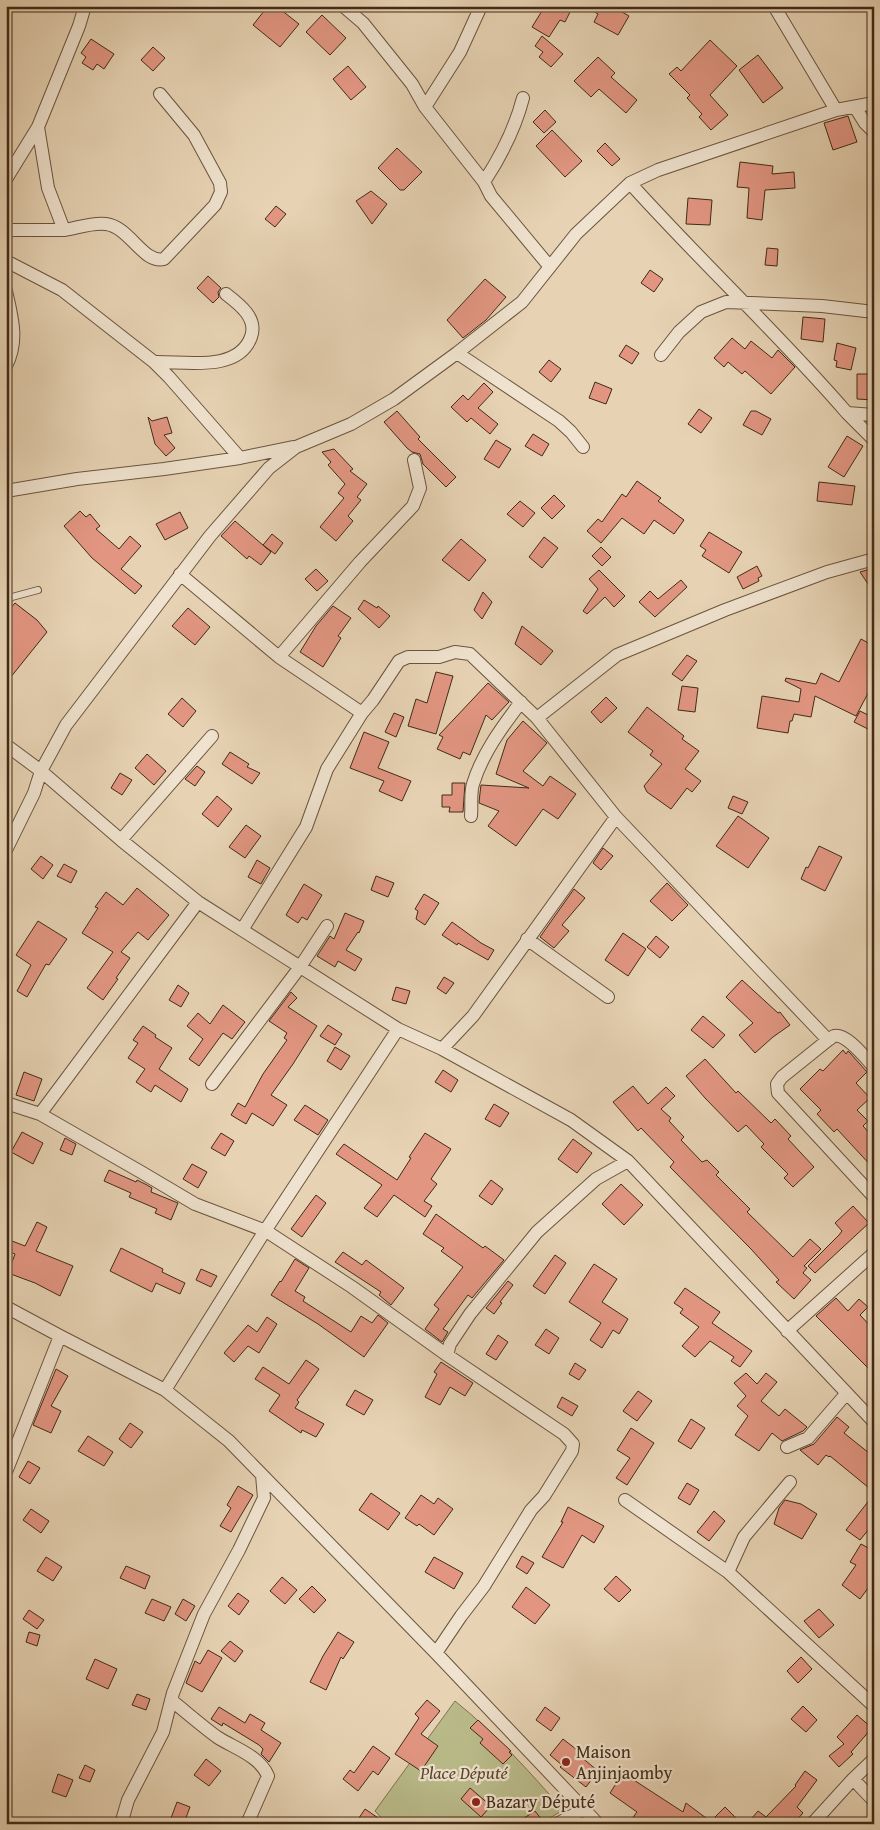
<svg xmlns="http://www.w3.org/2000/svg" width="880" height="1830" font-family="'Gentium Book Plus',serif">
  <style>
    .green { fill: #babb8a; stroke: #7e7250 }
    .building { fill: #e29682; stroke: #412a16 }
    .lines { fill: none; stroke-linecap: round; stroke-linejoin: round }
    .service-casing { stroke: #6a543e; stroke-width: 8 }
    .minor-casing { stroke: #6a543e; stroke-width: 14 }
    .service { stroke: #efe2ce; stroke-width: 6 }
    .minor { stroke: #efe2ce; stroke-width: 12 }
    .poi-dot { fill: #8f2418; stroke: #efe2ce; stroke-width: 2 }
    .labels { text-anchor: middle; stroke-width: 4.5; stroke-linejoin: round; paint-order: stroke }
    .poi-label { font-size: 18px; fill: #412a16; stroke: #efe2ce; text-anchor: start }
    .park-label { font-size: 18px; font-style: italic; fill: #59472d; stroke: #efe2ce }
  </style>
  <rect width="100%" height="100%" fill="#e7d3b4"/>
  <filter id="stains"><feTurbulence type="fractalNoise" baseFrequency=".004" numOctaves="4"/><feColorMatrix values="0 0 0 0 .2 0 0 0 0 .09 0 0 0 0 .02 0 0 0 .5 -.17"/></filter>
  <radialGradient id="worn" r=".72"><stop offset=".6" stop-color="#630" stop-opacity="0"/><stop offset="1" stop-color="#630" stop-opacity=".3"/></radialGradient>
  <path class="green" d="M455,1701C495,1733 529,1771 563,1810L540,1824H387L375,1811Z"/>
  <path class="building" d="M268,6H276L299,24L280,47L253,25Z
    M545,6H573L565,22L560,20L549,37L532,27Z
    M584,6H612L629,16L618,35L594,22L598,14Z
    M322,15L346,38L330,55L306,32Z
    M542,36L563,54L551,67L539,57L543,52L535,46Z
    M91,39L114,54L104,69L97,64L93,70L82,63L86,57L81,53Z
    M710,40L737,66L710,95L728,115L711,130L699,117L702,114L687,98L690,95L669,74L677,67L681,71Z
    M153,47L165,58L153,71L141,60Z
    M758,55L783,88L763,103L739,70Z
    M598,57L615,73L611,77L637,100L626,113L599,89L591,97L574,81Z
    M348,66L366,87L351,100L333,79Z
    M545,110L556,122L544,133L533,122Z
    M848,116L857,142L833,150L824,123Z
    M552,130L582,161L565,177L536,146Z
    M605,143L620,159L612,166L597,151Z
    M397,148L422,172L404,190H400L378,168Z
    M740,162L773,166L772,174L794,172L795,188L765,190L762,220L747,218L749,188L737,187Z
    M371,191L387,204L372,224L356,201Z
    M688,198L712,200L710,225L686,224Z
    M276,206L286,214L275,227L265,219Z
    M767,248L778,249L777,266L765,265Z
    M650,270L663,279L654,292L641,283Z
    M208,276L221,288L218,292L219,297L213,303L197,288Z
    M485,279L506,297L486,320L463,338L447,320Z
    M803,317L825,319L823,342L801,339Z
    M732,338L745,349L751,341L772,358L778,350L795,367L771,394L745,371L742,374L728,362L724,367L714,358Z
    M837,343L856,348L851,370L836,367L837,361L834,360Z
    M626,345L639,353L632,364L619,356Z
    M549,360L561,369L551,382L539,372Z
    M857,374H874V400L857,399Z
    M595,382L612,389L606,404L589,398Z
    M484,383L493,392L478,408L498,424L490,434L471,418L467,422L451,407L463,395L468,400Z
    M699,409L712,418L701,433L688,424Z
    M397,411L420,437L418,439L456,477L446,487L423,464L420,454L412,452L407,448L384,422Z
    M751,411H756L771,419L762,435L743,425Z
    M148,417L152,421L167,417L172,433L164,435L175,448L166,456L155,444Z
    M533,434L549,444L542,456L525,446Z
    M847,436L863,446L844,477L828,467Z
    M496,440L511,449L499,468L484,459Z
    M334,449L353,469L350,471L367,484L357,497L361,500L348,516L353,521L336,541L320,527L344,498L338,493L345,484L328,465L331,462L322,452Z
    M637,481L661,498L658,501L684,520L674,534L654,520L644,534L622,518L601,543L587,531L598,519L602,522L622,494L626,497Z
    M819,482L855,486L852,505L817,501Z
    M554,495L565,506L552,519L541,508Z
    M520,501L535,513L523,527L507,514Z
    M80,511L86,517L90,514L100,526L96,529L119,549L130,536L141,546L121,569L142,586L135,594L92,558L64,526Z
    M180,512L188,528L165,540L156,524Z
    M235,521L271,552L261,565L249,556L247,559L221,536Z
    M709,532L742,552L729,573L702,556L706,550L700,546Z
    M272,534L283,543L275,554L263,545Z
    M544,537L558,548L542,568L529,557Z
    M461,539L486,560L469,581L442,560Z
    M601,547L611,557L602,566L592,556Z
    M757,566L762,576L758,578L759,581L743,589L737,577Z
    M874,568V593L860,572Z
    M316,569L328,581L317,591L305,579Z
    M599,570L625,596L614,607L605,597L587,614L583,611L598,589L589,579Z
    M681,580L687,587L655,617L639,602L650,591L658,599Z
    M483,592L492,602L482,619L474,610Z
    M364,600L377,608L378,606L390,616L379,628L358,609Z
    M15,603L37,620L47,632L6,683V614Z
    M333,606L351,618L338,636L341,638L323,667L300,652L316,626Z
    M188,608L210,627L195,645L172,626Z
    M522,626L553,651L541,665L515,644Z
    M861,639L874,646V682L856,716L815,696L811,717L794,714L792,721H790L788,733L757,728L762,696L799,702L801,689L785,681L786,678L816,684L821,673L839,682Z
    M687,655L697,661L682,681L672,674Z
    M436,672L453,676L436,734L408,726L416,699L427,703Z
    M488,683L509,702L492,720L486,715L470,755L463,752L460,759L437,749L443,737L439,735Z
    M682,686L698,688L695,712L678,710Z
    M606,697L617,708L601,723L591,712Z
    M182,698L196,711L183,727L168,714Z
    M647,707L684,736L682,739L699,751L685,769L701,781L692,792L687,788L671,809L647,792L644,786L662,764L650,755L653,751L628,732Z
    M860,711L874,718V732L854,722Z
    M394,713L404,717L396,737L385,732Z
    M523,721L547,743L523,771L543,786L550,776L576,794L558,819L543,809L516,846L488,826L499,811L479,803L480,793L481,785L529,788L496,774L507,740Z
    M364,732L389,742L378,768L411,781L402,801L379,791L384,781L350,768Z
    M230,752L249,764L247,767L260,773L252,784L222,764Z
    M147,754L166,771L154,785L135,768Z
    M197,766L205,772L195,786L185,779Z
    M120,773L132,780L122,795L111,788Z
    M452,783H465L463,812H449L450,807H442V795H452Z
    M217,796L232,809L218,827L202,814Z
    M733,796L748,802L742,814L728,808Z
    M738,816L769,838L748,868L716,846Z
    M246,825L261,836L245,858L229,847Z
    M819,846L842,857L825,891L801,879L806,867L808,868Z
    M603,848L613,856L601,870L593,863Z
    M41,856L53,865L43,879L31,869Z
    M257,860L270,868L261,884L248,877Z
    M64,864L77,871L71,883L57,876Z
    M376,876L394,883L388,897L371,890Z
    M667,883L688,905L672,921L650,901Z
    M304,884L322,895L307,920L302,917L298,923L286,915Z
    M137,888L169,915L148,940L138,932L121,952L130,958L116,978L118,979L103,1000L87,988L113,952L82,933L98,908L95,907L106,892L123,905Z
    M574,889L585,898L562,925L569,931L554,948L540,937Z
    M424,894L439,903L425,925L416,919L418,911L415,909Z
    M345,913L364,921L359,933L358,932L346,950L362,959L355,971L338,961L335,967L317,956L330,936L334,939Z
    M38,921L67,939L49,965L46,964L27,997L17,991L31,965L16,955Z
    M452,922L481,943L494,950L488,960L458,943L457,945L442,935Z
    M623,933L646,949L628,976L605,960Z
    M656,936L669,947L660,958L647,947Z
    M444,977L454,983L446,994L437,988Z
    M742,980L778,1013L780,1012L790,1025L773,1037L755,1053L739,1035L753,1023L726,997Z
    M178,985L189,993L181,1007L169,1000Z
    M396,987L410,991L406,1004L392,1000Z
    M291,992L297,998L288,1007L317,1026L293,1064L271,1095L287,1105L273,1126L252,1113L246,1124L231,1115L238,1103L245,1107L263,1074L287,1040L284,1038L287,1033L269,1021Z
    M223,1005L245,1022L232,1039L223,1033L199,1066L189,1059L203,1039L187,1026L198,1013L210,1024Z
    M703,1016L725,1035L713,1048L691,1030Z
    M328,1025L342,1034L335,1045L320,1036Z
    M143,1026L156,1035L155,1037L172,1048L159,1069L188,1089L181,1102L155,1085L151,1092L136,1082L145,1069L128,1058L138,1043L133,1040Z
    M335,1047L350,1056L341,1070L327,1061Z
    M843,1050L846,1054L848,1051L850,1053L867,1072L856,1083L870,1098L857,1110L868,1121L863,1126L874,1138V1169L837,1129L834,1132L817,1114L821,1110L800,1089L820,1069L823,1071Z
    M705,1059L736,1093L738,1091L771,1123L775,1119L791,1136L788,1139L814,1167L793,1187L784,1178L788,1174L761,1147L764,1144L746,1125L738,1132L705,1098L686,1076Z
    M443,1070L458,1080L451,1092L435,1082Z
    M24,1072L42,1079L34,1101L16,1095Z
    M633,1086L648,1104L666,1087L675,1096L661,1109L671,1118L669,1121L684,1137L681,1140L702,1162L707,1160L719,1172L716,1175L750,1209L747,1212L793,1257L810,1239L821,1249L804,1266L807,1268L803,1273L811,1280L794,1299L776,1282L779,1280L751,1249L670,1167L674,1162L641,1128L638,1131L613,1102Z
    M494,1104L509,1113L500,1127L485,1119Z
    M305,1105L328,1120L318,1135L294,1120Z
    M22,1132L43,1143L33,1164L11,1152Z
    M221,1133L234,1141L225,1156L211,1148Z
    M425,1133L451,1149L431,1179L437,1184L424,1201L432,1206L425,1217L394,1195L377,1217L364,1208L382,1185L336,1154L344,1144L397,1180L411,1158L409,1157Z
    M65,1138L76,1144L72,1155L60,1150Z
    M573,1139L592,1153L577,1173L558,1159Z
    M192,1164L207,1172L198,1188L183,1179Z
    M109,1170L136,1182L137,1180L147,1185L152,1188L151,1192L178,1203L171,1220L155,1213L157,1209L129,1197L131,1193L104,1181Z
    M491,1180L503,1189L492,1205L479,1196Z
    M621,1184L643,1205L624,1225L602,1204Z
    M316,1195L326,1203L302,1237L291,1229Z
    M853,1206L869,1223L815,1273L808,1266L839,1235L842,1231L835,1223Z
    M436,1214L483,1248L485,1246L504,1260L472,1298L468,1295L443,1329L448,1332L442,1342L425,1329L439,1309L434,1305L463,1267L441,1251L444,1248L423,1234Z
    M37,1222L47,1227L36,1251L73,1266L60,1296L35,1283L8,1273L15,1254L8,1251L12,1241L25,1246Z
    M121,1248L163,1269L162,1272L185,1283L180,1294L156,1283L152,1292L110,1271Z
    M343,1252L362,1265L366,1260L404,1288L391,1305L379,1295L381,1292L335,1262Z
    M555,1255L566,1263L545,1294L533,1286Z
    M295,1259L309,1268L295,1291L305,1297L303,1301L351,1332L361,1316L372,1323L378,1315L388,1323L364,1357L318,1324L271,1295L280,1281L281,1282Z
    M594,1264L617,1279L602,1302L628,1319L619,1334L613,1330L602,1348L590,1340L601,1323L569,1302Z
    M201,1269L217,1276L211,1287L196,1280Z
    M508,1281L513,1285L500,1302L502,1303L494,1314L486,1308Z
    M685,1288L720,1312L712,1323L752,1351L740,1367L731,1361L734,1357L710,1341L695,1357L682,1346L699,1327L680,1313L683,1309L674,1303Z
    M836,1298L848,1311L859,1299L868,1307L860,1315L874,1330V1374L816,1316Z
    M267,1317L277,1324L259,1353L248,1346L234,1362L224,1353L248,1325L257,1332Z
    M546,1329L559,1338L549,1354L535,1345Z
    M498,1335L508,1342L496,1360L486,1354Z
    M306,1360L319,1369L297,1400L299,1402L295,1408L324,1424L316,1437L302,1430L301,1433L269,1411L280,1395L255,1379L263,1367L289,1384Z
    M441,1362L473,1383L465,1396L450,1387L440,1405L425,1397L437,1374L434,1372Z
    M575,1363L586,1370L579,1380L569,1374Z
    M56,1369L68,1376L51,1406L61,1411L51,1433L33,1425Z
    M746,1373L757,1384L766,1373L777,1382L761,1401L779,1416L785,1409L807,1427L803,1431L782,1441L772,1433L759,1451L735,1435L748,1416L737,1406L746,1396L734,1383Z
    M355,1390L373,1400L364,1415L346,1405Z
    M638,1391L652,1401L637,1421L623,1411Z
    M562,1397L578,1406L572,1416L557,1407Z
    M837,1417L849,1427L844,1433L874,1457V1492L830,1456L829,1457L826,1455L818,1465L800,1450L814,1444Z
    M691,1419L705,1428L691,1449L678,1441Z
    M130,1423L143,1432L131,1448L119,1439Z
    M631,1428L654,1443L627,1485L616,1478L630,1458L617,1450Z
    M88,1436L113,1452L104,1466L78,1451Z
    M28,1461L40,1468L30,1484L19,1477Z
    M687,1483L699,1490L690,1505L678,1498Z
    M238,1486L253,1495L231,1532L220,1526L231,1508L227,1505Z
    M371,1493L400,1513L388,1530L359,1510Z
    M874,1494V1523L860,1540L846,1530Z
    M421,1495L434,1504L438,1498L453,1509L434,1535L419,1524L417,1526L405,1518Z
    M785,1500L801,1504L817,1514L802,1539L774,1524L779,1508Z
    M568,1507L604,1526L594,1543L582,1535L563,1568L542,1557L563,1522H561Z
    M31,1509L49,1521L41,1533L23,1520Z
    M714,1511L725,1521L709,1541L697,1532Z
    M861,1544L874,1551V1580L860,1599L842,1585L856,1565L850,1562Z
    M522,1556L534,1563L527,1574L516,1567Z
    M46,1557L62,1567L53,1581L37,1571Z
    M434,1557L463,1573L454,1589L425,1572Z
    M126,1566L150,1576L145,1589L120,1578Z
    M616,1576L631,1590L619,1602L604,1589Z
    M282,1577L297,1590L285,1604L270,1591Z
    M312,1586L326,1600L314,1613L299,1599Z
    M526,1587L550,1605L535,1624L512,1607Z
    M238,1593L249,1601L239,1615L228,1606Z
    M152,1599L171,1607L164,1621L145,1613Z
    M183,1599L195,1606L186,1621L175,1614Z
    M819,1609L834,1625L819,1638L804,1621Z
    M29,1610L44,1620L37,1629L23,1619Z
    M29,1632L40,1635L37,1646L26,1642Z
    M338,1632L354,1642L343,1659L341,1657L326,1690L310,1682L323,1656Z
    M230,1641L243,1651L235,1662L221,1651Z
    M208,1650L222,1658L202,1692L186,1683L195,1661L200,1664Z
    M801,1657L812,1669L798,1683L787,1671Z
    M95,1659L117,1669L108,1689L86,1679Z
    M137,1694L150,1699L146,1710L132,1705Z
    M427,1700L440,1711L421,1734L438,1746L421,1771L395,1754L419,1718L415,1714Z
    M803,1706L817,1720L806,1732L791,1719Z
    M219,1707L245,1723L250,1714L265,1723L261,1730L281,1743L269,1762L261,1754L263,1749L259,1745L223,1723L222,1726L211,1719Z
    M545,1707L560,1718L551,1731L536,1720Z
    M857,1715L872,1728L851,1752L853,1754L839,1767L829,1756L844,1744L837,1737Z
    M478,1720L511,1751L509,1752L512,1755L503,1764L480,1743L483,1739L470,1728Z
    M563,1739L581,1753L580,1756L598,1771L586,1787L560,1767L562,1765L550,1755Z
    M373,1746L390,1758L378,1775L373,1771L358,1791L343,1779L350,1770L354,1773Z
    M206,1759L221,1771L209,1786L194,1775Z
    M85,1765L95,1770L90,1782L79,1778Z
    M805,1771L817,1780L797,1807L803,1813L793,1824H747L758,1811L766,1817L796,1786L795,1785Z
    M623,1773L683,1812L686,1803L714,1824H628L637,1812L610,1793Z
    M58,1774L73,1780L66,1797L52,1792Z
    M470,1788L491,1806L481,1817L461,1799Z
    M177,1802L190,1807L184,1823L171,1818Z
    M725,1807L742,1824H722L715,1817Z
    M365,1809L387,1824H355Z
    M535,1811L545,1824H515Z"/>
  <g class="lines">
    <g class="service-casing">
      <path id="service" d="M6,602L12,597L38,590"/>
    </g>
    <g class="minor-casing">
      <path id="minor" d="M343,6L363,23L412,84L425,107L484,182L491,196L550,267
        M774,6L836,110
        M425,107L460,52L481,6
        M855,107L865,123L874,132
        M38,127L48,188L64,230C77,228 93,222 106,224C130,227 143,264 164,259L215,205L221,192L220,183L194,135L160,94
        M6,179L38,127L79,26L85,6
        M484,182C501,156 515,129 523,98
        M630,183C700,261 778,333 847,413L874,415
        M6,230H64
        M6,261L62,290L154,362L169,377L240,458
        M6,291C12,317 19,341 6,366
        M457,353L559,421L571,432L583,447
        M661,355L679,332L701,312L726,302L822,306L874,312
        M154,362C184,361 238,373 251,337C258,318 239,304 226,294
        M847,413L874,440
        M6,491L77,479L164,469L240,458L293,447
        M180,574L279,657L362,713
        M279,657L360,562L413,506L420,488L414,460
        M537,718L617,655L725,610L827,572L874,559
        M6,745L41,771L121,840L198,902L398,1029L442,1049L571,1120L628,1161L874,1422
        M471,816C472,806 470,794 473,784C482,754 502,727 521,702
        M121,840L212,736
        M6,850L34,793L41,771L66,725L210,536L269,468L296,447L351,424L394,399L457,353L522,302L576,234L630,183L658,170L836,110L874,103
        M242,930L306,827L327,769L362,713L373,700L399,661L408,657H439L455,652L470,654L537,718L616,817L828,1040L782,1077L777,1084L778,1093L874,1197
        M527,939L608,997
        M828,1040C829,1040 833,1036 834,1036C847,1033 866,1059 874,1067
        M442,1049L473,1016L616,817
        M212,1084L300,967L327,926
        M6,1103L40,1114L141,1172L195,1204L266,1231L352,1287L447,1355
        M40,1114L198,902
        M6,1307L60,1336L165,1390L229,1441L436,1653L598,1824
        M787,1331L874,1253
        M165,1390L261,1237L398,1029
        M787,1447L808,1438L846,1394
        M6,1472L60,1336
        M625,1500L728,1572L874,1706
        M728,1572L744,1537L790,1482
        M436,1653L461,1616L484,1586L531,1510L544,1496L572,1451L573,1444L564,1434L447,1355L450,1344L470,1314L537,1232L596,1179L628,1161
        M171,1700C186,1712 201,1725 217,1737C234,1748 260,1756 268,1776L247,1824
        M853,1779L874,1801
        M121,1824L128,1800L163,1732L173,1693L204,1614L239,1550L264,1498L262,1475
        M557,1824L584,1809
        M812,1824L853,1779L874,1759"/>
    </g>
    <use href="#service" class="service"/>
    <use href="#minor" class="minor"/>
  </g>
  <g class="poi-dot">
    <circle cx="566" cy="1762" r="5"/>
    <circle cx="476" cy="1802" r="5"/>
  </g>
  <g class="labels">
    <g class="poi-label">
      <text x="576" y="1758">Maison<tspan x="576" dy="21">Anjinjaomby</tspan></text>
      <text x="486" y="1808">Bazary Député</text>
    </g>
    <g class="park-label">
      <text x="464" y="1779">Place Député</text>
    </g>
  </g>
  <rect width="880" height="1830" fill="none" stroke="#e7d3b4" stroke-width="25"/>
  <rect x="8" y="8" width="865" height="1815" fill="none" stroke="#412a16" stroke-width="2.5"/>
  <rect x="12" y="12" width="855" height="1805" fill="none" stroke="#412a16"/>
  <rect width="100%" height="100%" filter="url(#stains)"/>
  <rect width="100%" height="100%" fill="url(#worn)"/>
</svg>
